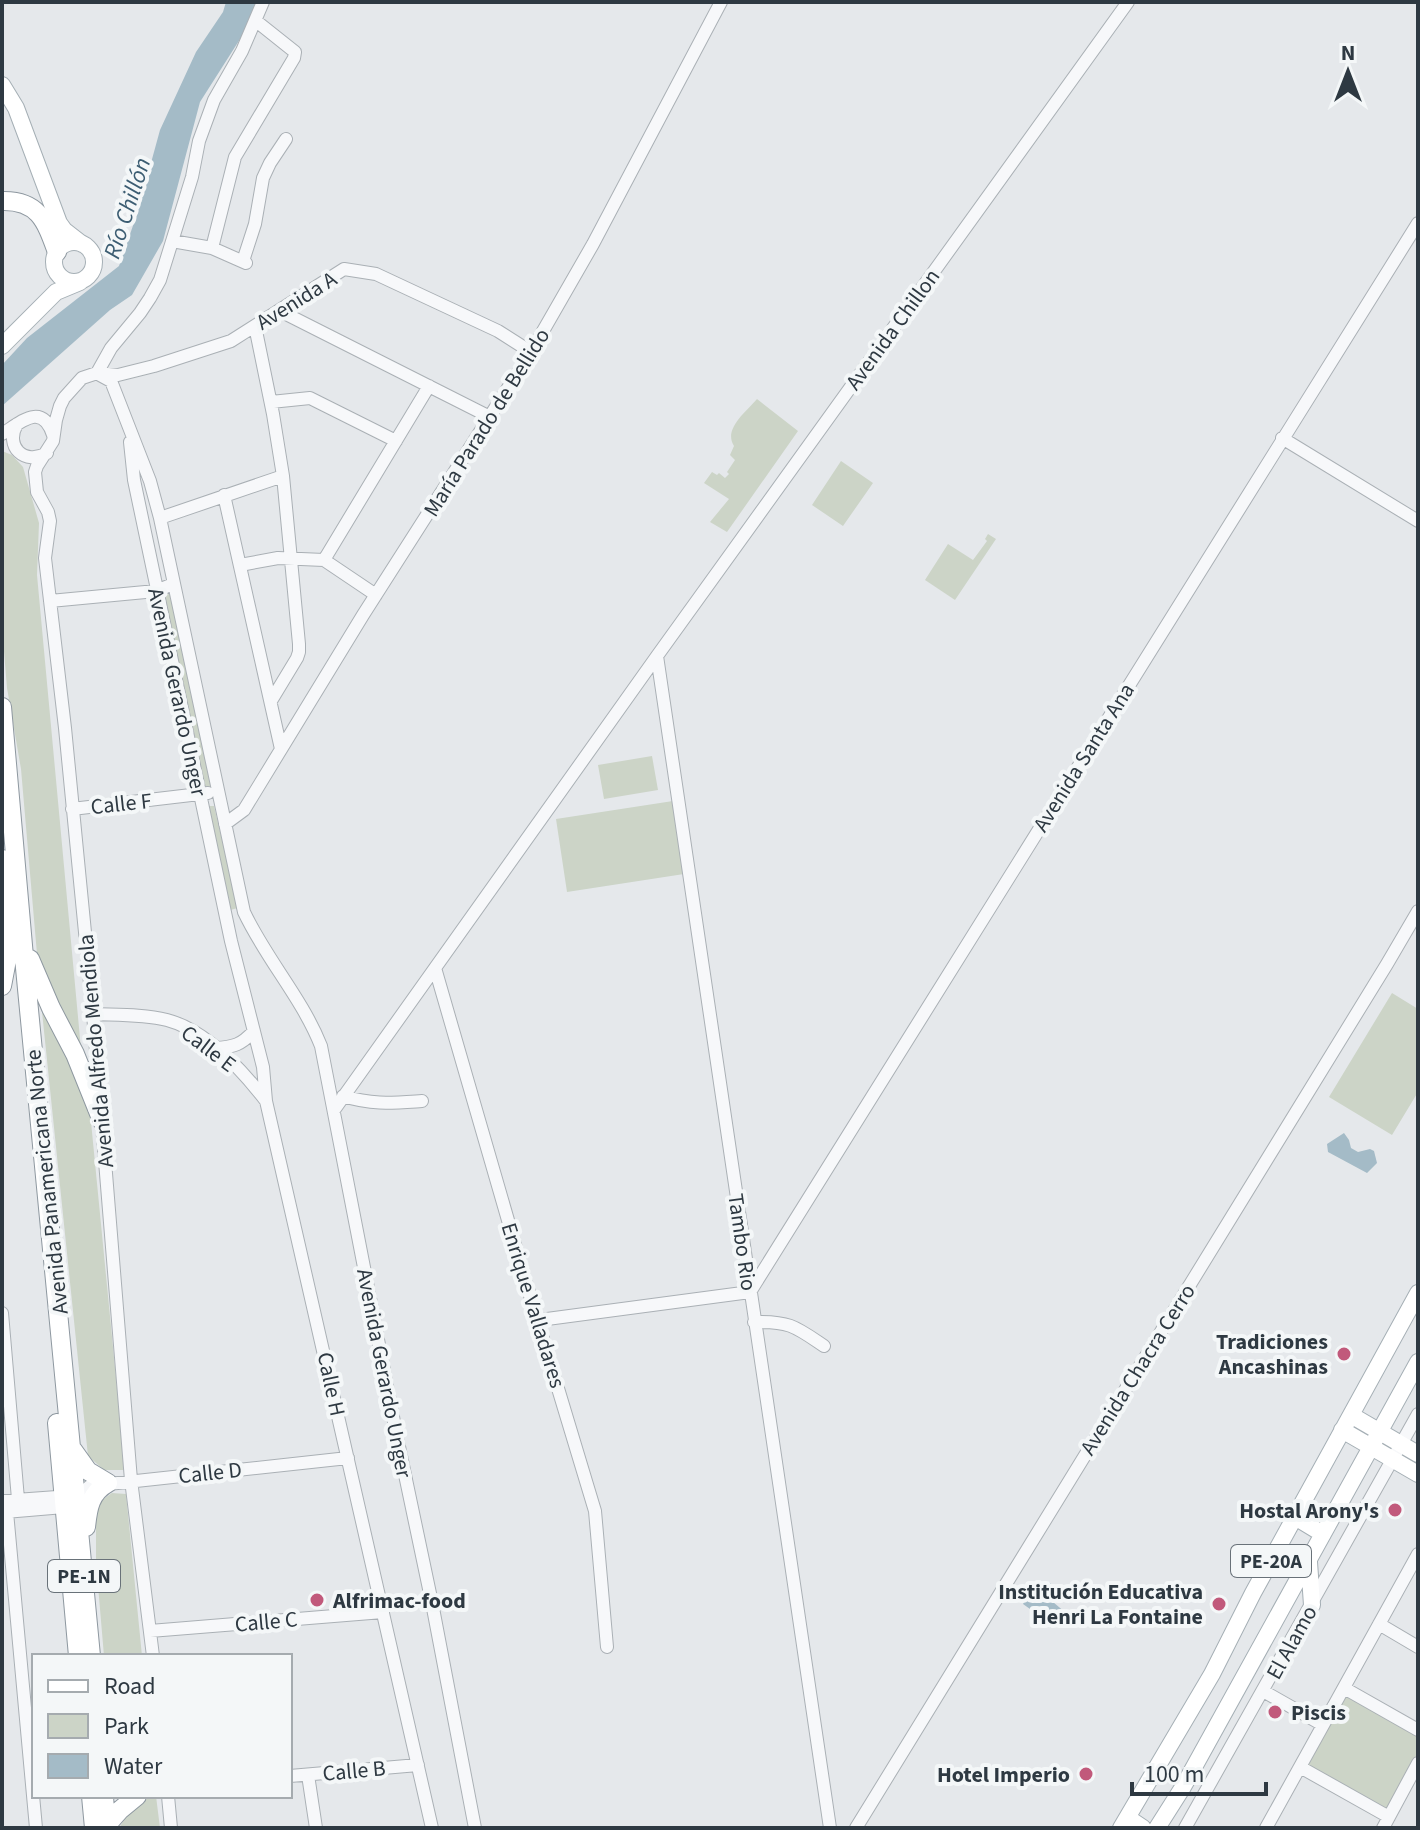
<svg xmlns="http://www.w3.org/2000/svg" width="1420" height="1830" font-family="'Source Sans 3',sans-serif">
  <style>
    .green { fill: #ccd4c7 }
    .water { fill: #a4bbc7 }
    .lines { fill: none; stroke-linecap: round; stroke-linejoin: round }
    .minor-casing { stroke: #aab0b5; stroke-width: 14 }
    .major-casing { stroke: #a5afb5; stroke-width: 18 }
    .highway-casing { stroke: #8e98a0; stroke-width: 20 }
    .minor { stroke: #f7f8fa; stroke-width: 12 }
    .major { stroke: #fff; stroke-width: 16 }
    .highway { stroke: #fff; stroke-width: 18 }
    .poi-dot { fill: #c1597b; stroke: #f4f7f8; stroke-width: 3 }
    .labels { text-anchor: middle; stroke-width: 8; stroke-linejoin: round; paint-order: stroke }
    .shield { fill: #f4f7f8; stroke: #697279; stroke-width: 2 }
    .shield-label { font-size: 20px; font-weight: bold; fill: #2e3942 }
    .street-label { font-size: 22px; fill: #2e3942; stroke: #f4f7f8 }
    .poi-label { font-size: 22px; font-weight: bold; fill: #2e3942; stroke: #f4f7f8; text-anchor: end }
    .water-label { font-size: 24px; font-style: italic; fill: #3c5d72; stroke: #f4f7f8 }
  </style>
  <rect width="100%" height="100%" fill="#e5e8eb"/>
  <path class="green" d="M757,399L798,431L727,532L710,522L729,499L704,483L712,472L717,475L719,473L725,478L729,474L727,472L735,460L730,455L734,446C723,429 746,412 757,399Z
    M2,451L12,455L23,467L39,523L37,575L82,1060L37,954L21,769L7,688L2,627Z
    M841,461L873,483L843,526L812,505Z
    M988,534L996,539L955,600L925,580L948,544L973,560L987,541L985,539Z
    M171,591L213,790L204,791L162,593Z
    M652,756L658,790L604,799L598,765Z
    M673,801L684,874L567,892L556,819Z
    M206,806H214L238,908L230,910Z
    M1392,993L1418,1009V1092L1392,1135L1329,1097Z
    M41,1002L88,1091L125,1470H104L88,1456Z
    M112,1493L126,1494L142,1656H104L96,1562V1507L98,1503Z
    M1347,1694L1418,1735V1752L1386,1811L1306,1766Z
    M151,1796H156L160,1828H119L129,1812Z"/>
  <path class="water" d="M226,2H257L242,36L200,102L163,241L132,295L110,310L2,406V365L27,338L119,266L137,214L160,130L196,52L223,12Z
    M1344,1133L1349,1140L1351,1148L1358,1152L1370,1149L1374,1151L1377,1163L1367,1173L1328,1152L1327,1144Z
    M1046,1581L1050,1583L1053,1587V1602L1066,1613L1067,1620L1063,1625H1059L1051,1622V1628L1037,1617V1614L1023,1604L1030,1592L1032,1594L1038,1593V1591L1036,1588L1038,1587L1035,1585Z"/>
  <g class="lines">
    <g class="minor-casing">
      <path id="minor" d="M172,241L212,248L246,263
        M212,248L235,157L294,58L295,52L256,21
        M243,261L255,224L263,178L270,163L286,139
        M280,311L490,417
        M255,326L273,414L283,476L299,644V652L297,658L271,701
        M97,373L111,348L140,313L150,298L160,280L192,177L199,141L214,100L242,51L263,2
        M100,375L111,381L150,481L160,518L244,912C266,959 302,998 321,1046L396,1432L432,1603L475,1828
        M271,402L310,398L396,441
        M17,424C4,447 25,466 47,453
        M2,434C20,423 42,401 53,435
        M1282,438L1418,521
        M130,442L134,480L231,941L263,1067L266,1101L432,1828
        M224,495L281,749
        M160,518L283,476
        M324,560L429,386
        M240,565L278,558L324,560L376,595
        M50,601L156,591L173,584
        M657,656L830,1828
        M72,809L208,793
        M225,824L244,810L363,615L531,352L593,244L721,2
        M435,968L525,1279L595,1511L607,1647
        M93,1014C117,1015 143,1014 167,1020C206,1030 242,1070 266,1101
        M215,1048C234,1047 241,1045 254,1031
        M343,1096C373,1105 391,1103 422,1101
        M334,1110L657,656L1128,2
        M2,1313L18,1499L7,1512L36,1828
        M547,1319L750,1292L1418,223
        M754,1322C790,1321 796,1327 824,1346
        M2,1501L71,1496
        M5,1512L64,1507L90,1486L348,1458
        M1379,1624L1418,1647
        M150,1631L383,1612
        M153,1656L131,1480L93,1014L65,728L45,558L50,521L48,512L37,492L35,472L37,466L53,441L56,420L60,406L64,398L82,378L97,373L118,375L154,366L231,341L344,269L376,274L498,331L531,352
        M1344,1688L1418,1730
        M1263,1691L1323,1725
        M1300,1767L1389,1817
        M308,1775L316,1828
        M290,1776L418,1765
        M168,1796L171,1828
        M856,1828L1387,964L1418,911
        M1185,1828L1418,1414
        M1266,1828L1418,1554
        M1383,1828L1418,1763"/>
    </g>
    <g class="major-casing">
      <path id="major" d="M2,85L16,108L59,223L64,230L82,244
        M54 262a20 20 0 1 1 40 0a20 20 0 1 1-40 0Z
        M2,346L56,292L80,282
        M1351,1415L1418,1454
        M1342,1430L1418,1474
        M1295,1517L1323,1534
        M1309,1562L1312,1605
        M1128,1818L1143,1828
        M1121,1828L1212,1674L1253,1593L1418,1293
        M1157,1828L1183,1787L1418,1362"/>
    </g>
    <g class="highway-casing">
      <path id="highway" d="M2,201C39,200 46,222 57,252
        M2,707L25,968L91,1656
        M2,859L10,940
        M30,959L51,1008L75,1054L102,1121
        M2,986L10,944
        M57,1423L78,1656
        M73,1450L88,1471L108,1483
        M86,1527C88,1508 90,1493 108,1483
        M91,1796L94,1828
        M104,1796L106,1825
        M106,1826L120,1810L137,1796"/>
    </g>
    <use href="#minor" class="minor"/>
    <use href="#major" class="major"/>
    <use href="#highway" class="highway"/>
  </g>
  <g class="poi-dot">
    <circle cx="1344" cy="1354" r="8"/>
    <circle cx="1395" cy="1510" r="8"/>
    <circle cx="317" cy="1600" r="8"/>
    <circle cx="1219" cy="1604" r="8"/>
    <circle cx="1275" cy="1712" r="8"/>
    <circle cx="1086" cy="1774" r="8"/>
  </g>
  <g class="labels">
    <g class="shield">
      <rect x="1231" y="1545" width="80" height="32" rx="6"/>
      <rect x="48" y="1560" width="72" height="32" rx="6"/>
    </g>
    <g class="shield-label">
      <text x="1271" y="1568">PE-20A</text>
      <text x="84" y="1583">PE-1N</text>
    </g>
    <g class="street-label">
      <text transform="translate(296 300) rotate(-32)" y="8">Avenida A</text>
      <text transform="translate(892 329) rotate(-54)" y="8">Avenida Chillon</text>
      <text transform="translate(486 422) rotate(-58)" y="8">María Parado de Bellido</text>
      <text transform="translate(178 692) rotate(78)" y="8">Avenida Gerardo Unger</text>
      <text transform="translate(1083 757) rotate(-58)" y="8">Avenida Santa Ana</text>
      <text transform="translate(121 803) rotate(-6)" y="8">Calle F</text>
      <text transform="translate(209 1048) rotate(37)" y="8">Calle E</text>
      <text transform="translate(95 1051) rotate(-95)" y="8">Avenida Alfredo Mendiola</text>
      <text transform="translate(46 1182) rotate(-96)" y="8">Avenida Panamericana Norte</text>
      <text transform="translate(743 1242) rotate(82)" y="8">Tambo Rio</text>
      <text transform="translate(534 1305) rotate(73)" y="8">Enrique Valladares</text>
      <text transform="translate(1137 1369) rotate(-58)" y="8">Avenida Chacra Cerro</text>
      <text transform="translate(385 1373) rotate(79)" y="8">Avenida Gerardo Unger</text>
      <text transform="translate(332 1384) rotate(78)" y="8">Calle H</text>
      <text transform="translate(210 1472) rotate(-6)" y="8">Calle D</text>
      <text transform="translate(266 1621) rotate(-5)" y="8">Calle C</text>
      <text transform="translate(1291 1642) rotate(-61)" y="8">El Alamo</text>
      <text transform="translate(354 1770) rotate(-5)" y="8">Calle B</text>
    </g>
    <g class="poi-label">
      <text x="1328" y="1349">Tradiciones<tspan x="1328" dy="25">Ancashinas</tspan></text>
      <text x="1379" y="1518">Hostal Arony's</text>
      <text x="1203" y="1599">Institución Educativa<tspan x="1203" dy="25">Henri La Fontaine</tspan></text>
      <text x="333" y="1608" text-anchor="start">Alfrimac-food</text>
      <text x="1291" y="1720" text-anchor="start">Piscis</text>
      <text x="1070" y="1782">Hotel Imperio</text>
    </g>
    <g class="water-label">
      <text transform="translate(127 208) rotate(-72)" y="8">Río Chillón</text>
    </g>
  </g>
  <rect width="1420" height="1830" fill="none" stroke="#2e3942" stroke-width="8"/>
  <rect x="32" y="1654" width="260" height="144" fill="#f4f7f8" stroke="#a5abaf" stroke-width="2"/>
  <rect x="48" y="1680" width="40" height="12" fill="#ffffff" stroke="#a5abaf" stroke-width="2"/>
  <text x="104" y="1694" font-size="24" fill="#2e3942">Road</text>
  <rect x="48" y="1714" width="40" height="24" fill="#ccd4c7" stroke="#a5abaf" stroke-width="2"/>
  <text x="104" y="1734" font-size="24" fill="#2e3942">Park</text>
  <rect x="48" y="1754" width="40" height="24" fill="#a4bbc7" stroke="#a5abaf" stroke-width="2"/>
  <text x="104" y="1774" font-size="24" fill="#2e3942">Water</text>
  <g transform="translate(1348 72)" stroke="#f4f7f8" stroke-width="6" paint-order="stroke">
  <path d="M0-6L14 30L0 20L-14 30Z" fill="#2e3942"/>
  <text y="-12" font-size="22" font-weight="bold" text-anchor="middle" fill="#2e3942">N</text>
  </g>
  <path d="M1132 1782v12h134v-12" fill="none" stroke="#2e3942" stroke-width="4"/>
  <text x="1144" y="1782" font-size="24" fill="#2e3942" stroke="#f4f7f8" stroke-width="6" paint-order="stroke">100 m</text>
</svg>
